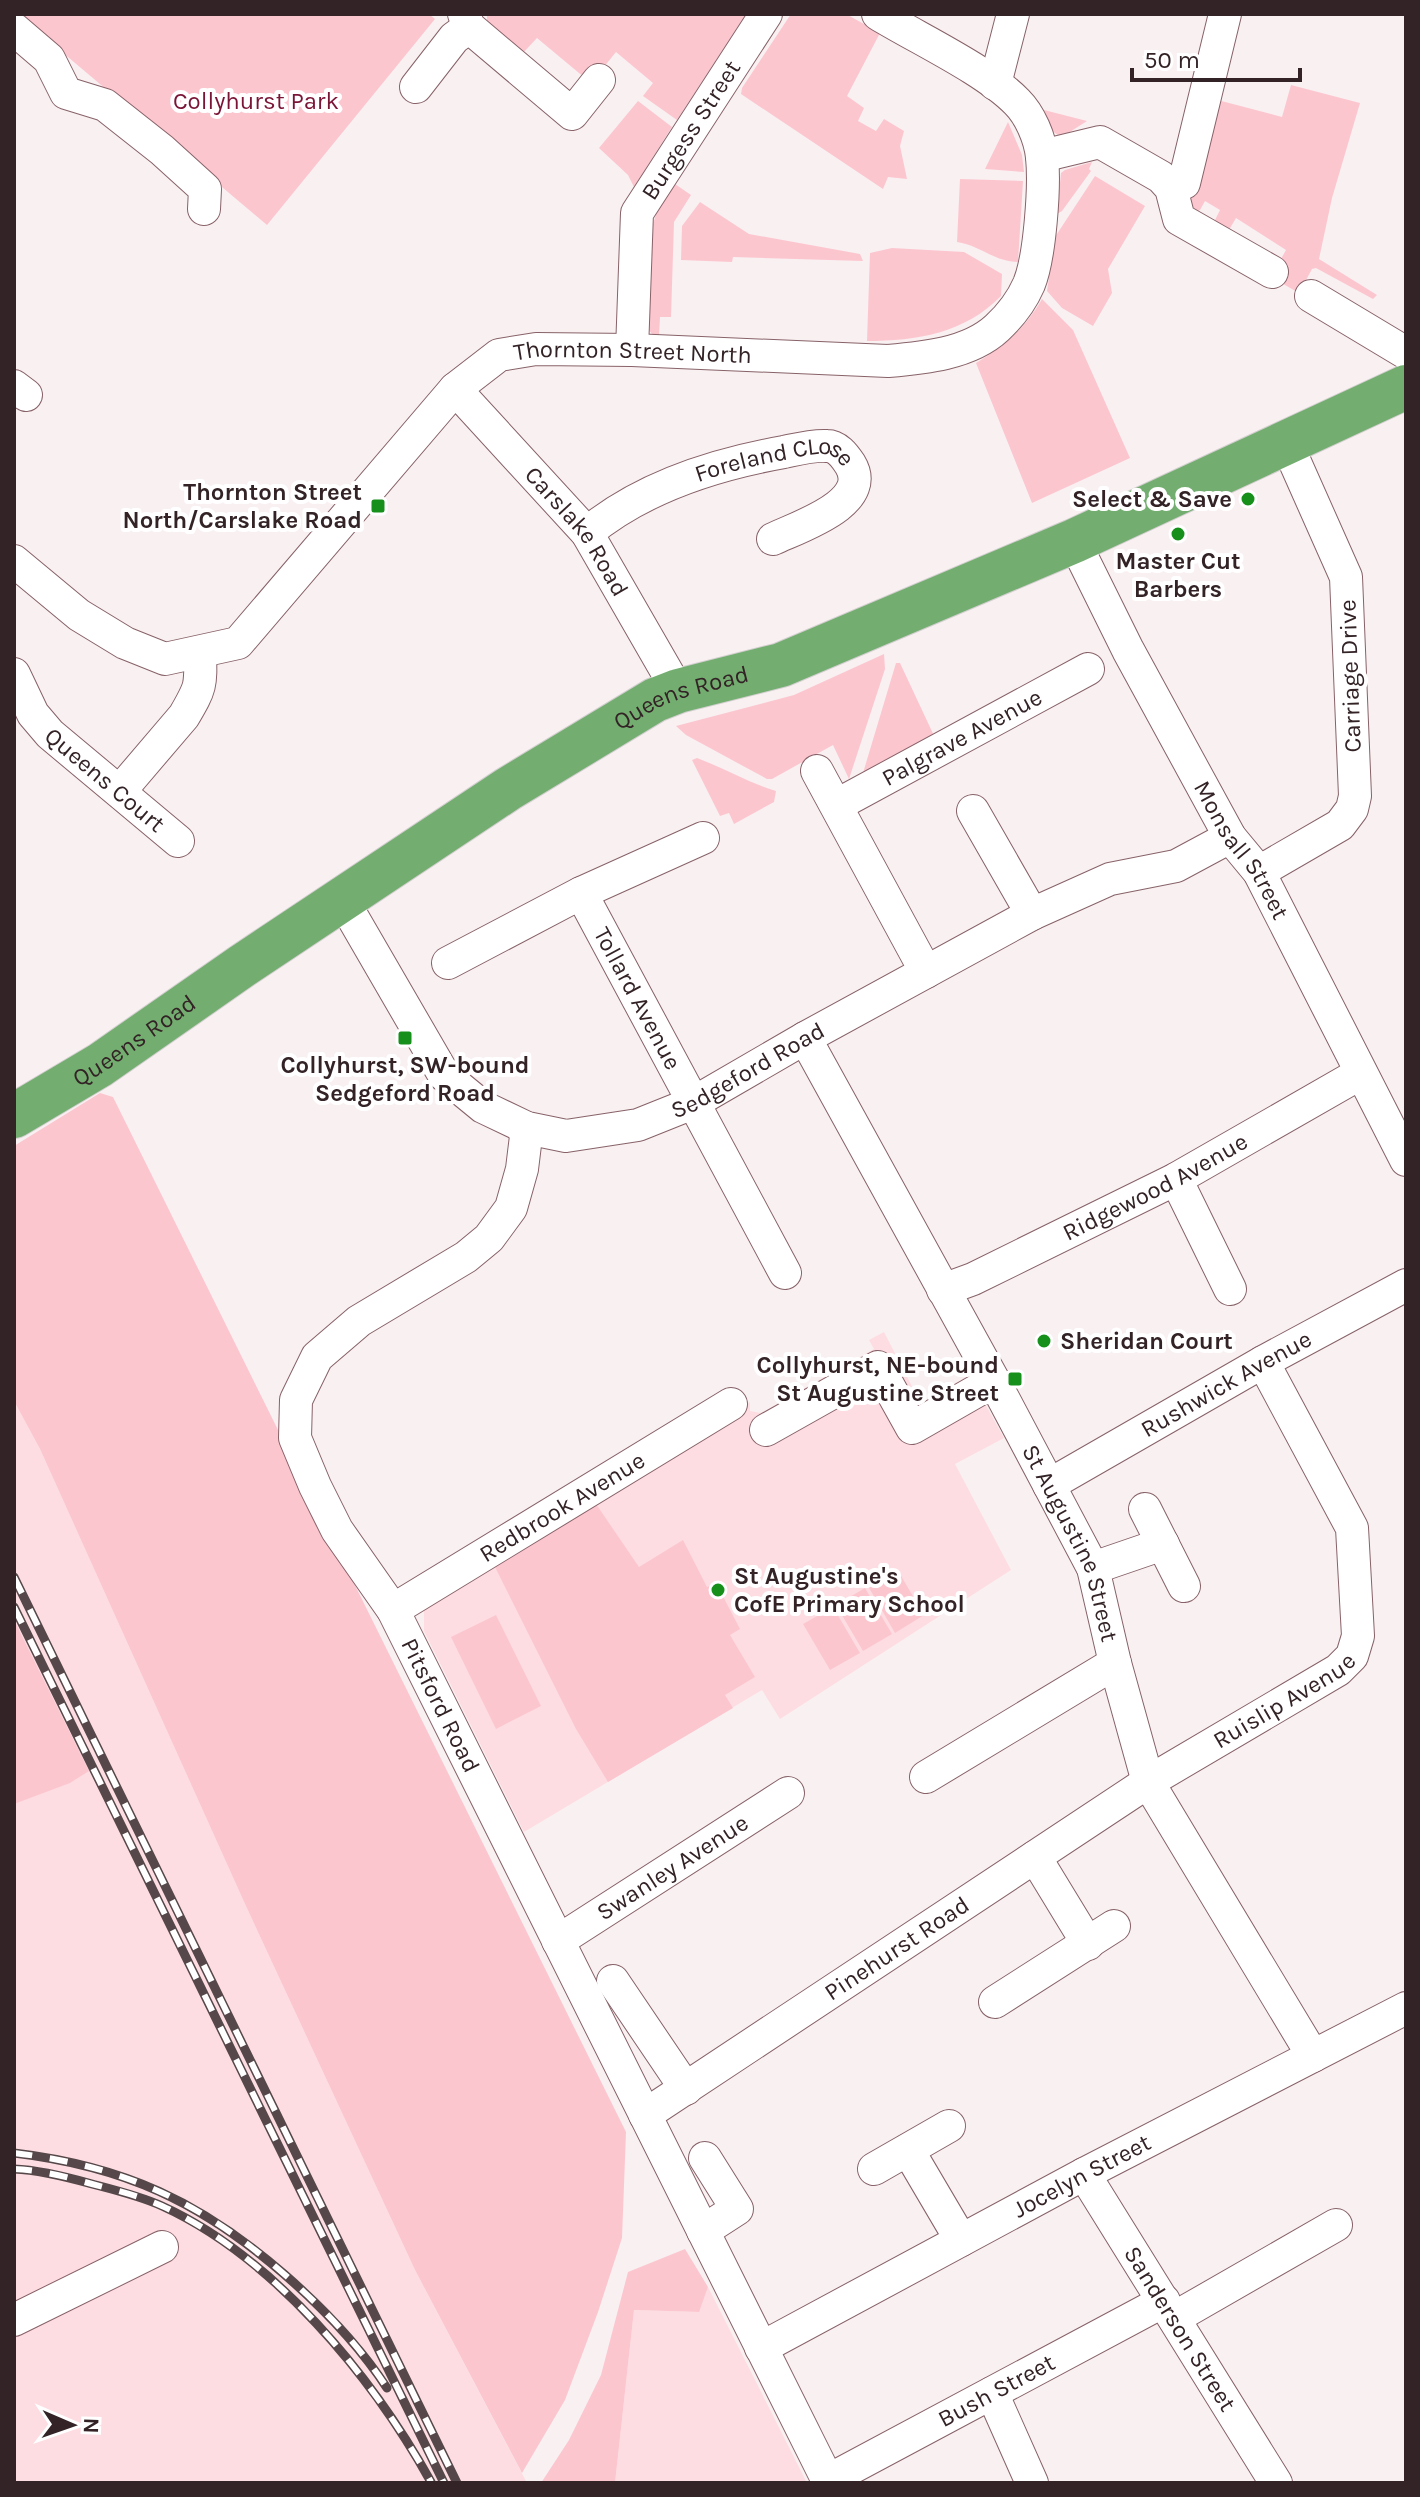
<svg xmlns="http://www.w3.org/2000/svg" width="1420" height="2497" font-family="Karla,sans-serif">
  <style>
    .built { fill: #fddde2 }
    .green { fill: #fcc6cf }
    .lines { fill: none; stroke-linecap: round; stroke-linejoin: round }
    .minor-casing { stroke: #876268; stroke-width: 34 }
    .highway-casing { stroke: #d2cfcf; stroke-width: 46 }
    .minor { stroke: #fff; stroke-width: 32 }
    .highway { stroke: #73ae70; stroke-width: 44 }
    .rail-casing { stroke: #56484a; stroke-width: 9 }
    .rail { stroke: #fff; stroke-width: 6; stroke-dasharray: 18; stroke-linecap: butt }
    .poi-dot { fill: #168f1b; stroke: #fff; stroke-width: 3 }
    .labels { text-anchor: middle; stroke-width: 8; stroke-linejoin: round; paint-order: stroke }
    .park-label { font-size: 24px; fill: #7a1537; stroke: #fff }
    .street-label { font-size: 24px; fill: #332326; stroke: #fff }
    .poi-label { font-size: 24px; font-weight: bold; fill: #332326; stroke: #fff; text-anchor: end }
  </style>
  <rect width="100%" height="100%" fill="#f9f0f2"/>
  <path class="built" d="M884,1332L921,1404L969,1375L1004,1438L955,1464L1011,1570L780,1719L762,1690L524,1832L424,1631V1610L750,1402V1411L761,1413L874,1349L869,1340Z
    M14,1401L40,1449L245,1904L415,2270L527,2483H14Z
    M708,2287L807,2483H615L634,2310L698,2312Z"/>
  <path class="green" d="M17,14H429L435,19L267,225Z
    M487,14H746L677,120L643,96L653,83L616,52L591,83L537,38L523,53L487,21Z
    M791,14H846L880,33L847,96L864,108L858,121L876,131L884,119L904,131L900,146L907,179L888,177L883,189L741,94L742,88Z
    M1291,85L1360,103L1332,198L1319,259L1377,295L1373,299L1316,268L1312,269L1299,293L1271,277L1286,250L1236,218L1226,235L1213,224L1220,210L1205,201L1200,210L1195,213L1188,211V184L1210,98L1282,117Z
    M638,101L672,127L634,187L628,175L599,148Z
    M1044,110L1087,121L1065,135H1058L1052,131Z
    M1008,122L1022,155L1024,172L985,169Z
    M1092,162L1089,169L1091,171L1062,211L1057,214L1061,173L1065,170Z
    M1095,176L1145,206L1108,269L1112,293L1093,326L1062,308L1047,291L1055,237Z
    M960,179L1023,181L1018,262C995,262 979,245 957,242Z
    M675,184L691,195L674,222L671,317H660L659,335L652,334L648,329L653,224L657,211Z
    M700,202L749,234L860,254L863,261L733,257L732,262L681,260L682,226Z
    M892,248L964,252L1002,274L1001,296C965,333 917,341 867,341L870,253Z
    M1042,299L1073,330L1130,458L1032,503L976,363C1005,345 1024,330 1042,299Z
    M884,654L885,669L849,779L833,745L772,779H767L686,735L676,726L794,695Z
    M896,663H900L936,740L860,783Z
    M697,758C724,768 749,783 776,791L774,802L734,824L729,813L720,816L692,760Z
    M100,1093L113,1097L626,2132L622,2238L598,2312L565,2400L522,2473L415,2270L245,1904L40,1449L14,1401V1146Z
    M594,1501L639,1567L683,1540L707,1587L716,1583L740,1629L730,1635L755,1677L725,1695L733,1708L608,1782L576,1729L494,1565Z
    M897,1569L924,1615L895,1633L868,1586Z
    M865,1588L892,1634L863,1651L836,1605Z
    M833,1607L860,1653L830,1670L803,1624Z
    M496,1615L541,1706L496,1729L451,1637Z
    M14,1620L89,1771L70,1783L14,1804Z
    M685,2249L708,2287L699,2312L634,2310L615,2483H541L569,2440L601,2375L628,2272Z"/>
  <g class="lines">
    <g class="minor-casing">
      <g id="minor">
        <path d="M464,14L469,27L572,114L599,80"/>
        <path d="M14,29L49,59L66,93L105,105L162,150L205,189L204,209"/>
        <path d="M995,84L1013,14"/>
        <path d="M416,87L454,38L469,27"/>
        <path d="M1042,156L1100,142L1161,177L1171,188L1179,219L1272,272"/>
        <path d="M1171,188L1184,183L1225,14"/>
        <path d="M1311,296L1406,353"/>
        <path id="s1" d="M632,350L637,213L766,14"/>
        <path d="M14,386L26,395"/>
        <path id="s2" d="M455,389L587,533L678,691"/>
        <path id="s3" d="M587,533C641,488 716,464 784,452C798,449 813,445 827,446C837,446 844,455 850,464C874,503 798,527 773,539"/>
        <path id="s4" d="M1074,541L1128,650L1230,837L1259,872L1406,1160"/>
        <path id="s5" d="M14,561L79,615L125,643L165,659L238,643L455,389L499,355L536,349L632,350L888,361C923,358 969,354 997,328C1010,316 1022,300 1029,284C1040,257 1045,186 1042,157C1040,138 1030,115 1017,102C986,70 917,38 878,14"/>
        <path id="s6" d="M14,674L33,714L50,734L178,841"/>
        <path d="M817,771L926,972"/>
        <path d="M120,791L184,716C201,687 201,686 200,653"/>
        <path id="s7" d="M837,805L1088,669"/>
        <path d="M973,811L1032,914"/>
        <path d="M1259,872L1340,825L1352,809L1355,796L1346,577L1286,442"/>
        <path d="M581,893L703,838"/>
        <path id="s8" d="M342,899L444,1075L483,1107L527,1128L566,1136L638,1125L693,1103L805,1038L1032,914L1110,879L1176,866L1230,837"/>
        <path id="s9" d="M448,963L581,893L785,1273"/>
        <path id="s10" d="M805,1038L994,1381L1093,1568L1115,1663L1148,1782L1313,2056"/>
        <path id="s11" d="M527,1128L522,1169L511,1208L489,1238L466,1257L359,1321L317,1357L296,1400L295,1438L315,1486L337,1530L393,1610L829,2483"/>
        <path d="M1176,1179L1230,1289"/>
        <path id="s12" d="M943,1290L973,1279L1176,1179L1361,1073"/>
        <path d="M766,1430L878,1367L912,1428L994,1381"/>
        <path id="s13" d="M1049,1485L1263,1362L1406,1285"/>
        <path d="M1145,1509L1184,1586"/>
        <path d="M1093,1568L1163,1544"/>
        <path id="s14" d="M393,1610L731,1404"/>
        <path d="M926,1777L1115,1663"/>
        <path d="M1035,1857L1088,1944"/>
        <path id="s15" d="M558,1941L788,1793"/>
        <path d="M613,1981L686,2089"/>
        <path d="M995,2002L1114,1926"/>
        <path id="s16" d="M645,2115L1148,1782L1338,1670L1352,1656L1358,1636L1352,1528L1263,1362"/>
        <path d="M908,2150L961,2240"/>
        <path d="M874,2169L949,2126"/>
        <path id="s17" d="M1084,2174L1276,2483"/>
        <path d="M703,2231L737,2209L705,2158"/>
        <path d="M1174,2318L1336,2225"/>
        <path d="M14,2320L162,2247"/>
        <path id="s18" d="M761,2348L1084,2174L1406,2008"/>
        <path d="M992,2393L1032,2483"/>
        <path id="s19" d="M827,2481L1164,2301"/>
      </g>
    </g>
    <g class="highway-casing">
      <g id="highway">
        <path id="s20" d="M14,1116L100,1065L242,966L508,789L655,700L678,691L781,665L1074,541L1406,387"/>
      </g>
    </g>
    <use href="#minor" class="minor"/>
    <use href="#highway" class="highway"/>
    <g class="rail-casing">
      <path id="rail" d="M14,1577L457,2483
        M14,1607L444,2483
        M14,2153C124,2166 201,2202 284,2274C323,2308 359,2345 387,2388
        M14,2169C40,2170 67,2177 92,2184C115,2190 140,2196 162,2206C274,2257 372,2376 431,2482"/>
    </g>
    <use href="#rail" class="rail"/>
  </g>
  <g class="poi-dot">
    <circle cx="1248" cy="499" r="8"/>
    <rect x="370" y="498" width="16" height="16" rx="4"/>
    <circle cx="1178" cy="534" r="8"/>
    <rect x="397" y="1030" width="16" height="16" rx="4"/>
    <circle cx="1044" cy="1341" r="8"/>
    <rect x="1007" y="1371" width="16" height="16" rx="4"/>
    <circle cx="718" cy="1590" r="8"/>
  </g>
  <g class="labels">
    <g class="park-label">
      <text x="256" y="109">Collyhurst Park</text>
    </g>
    <g class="street-label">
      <text dy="8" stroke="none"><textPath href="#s1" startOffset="236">Burgess Street</textPath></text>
      <text dy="8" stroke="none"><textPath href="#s5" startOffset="780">Thornton Street North</textPath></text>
      <text dy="8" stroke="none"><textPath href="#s3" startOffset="206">Foreland CLose</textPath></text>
      <text dy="8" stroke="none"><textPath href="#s2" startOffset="188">Carslake Road</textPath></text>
      <text transform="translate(1350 676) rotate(-92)" y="8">Carriage Drive</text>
      <text dy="8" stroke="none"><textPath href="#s20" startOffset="790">Queens Road</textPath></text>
      <text dy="8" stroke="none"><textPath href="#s7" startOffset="142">Palgrave Avenue</textPath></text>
      <text dy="8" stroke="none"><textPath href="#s6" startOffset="142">Queens Court</textPath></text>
      <text dy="8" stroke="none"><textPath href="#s4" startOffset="352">Monsall Street</textPath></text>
      <text dy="8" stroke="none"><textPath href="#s9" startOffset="270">Tollard Avenue</textPath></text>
      <text dy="8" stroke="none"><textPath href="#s20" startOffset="142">Queens Road</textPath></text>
      <text dy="8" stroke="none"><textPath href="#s8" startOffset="538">Sedgeford Road</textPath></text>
      <text dy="8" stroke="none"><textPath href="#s12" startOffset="236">Ridgewood Avenue</textPath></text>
      <text dy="8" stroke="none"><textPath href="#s13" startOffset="204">Rushwick Avenue</textPath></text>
      <text dy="8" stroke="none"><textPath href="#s14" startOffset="198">Redbrook Avenue</textPath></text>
      <text dy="8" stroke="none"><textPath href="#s10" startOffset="572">St Augustine Street</textPath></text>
      <text dy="8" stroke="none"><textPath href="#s16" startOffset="762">Ruislip Avenue</textPath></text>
      <text dy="8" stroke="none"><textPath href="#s11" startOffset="720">Pitsford Road</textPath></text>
      <text dy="8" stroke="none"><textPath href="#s15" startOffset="136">Swanley Avenue</textPath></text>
      <text dy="8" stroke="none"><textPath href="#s16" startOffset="302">Pinehurst Road</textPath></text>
      <text dy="8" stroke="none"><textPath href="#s18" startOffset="364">Jocelyn Street</textPath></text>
      <text dy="8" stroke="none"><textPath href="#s17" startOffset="182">Sanderson Street</textPath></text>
      <text dy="8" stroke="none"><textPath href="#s19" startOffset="192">Bush Street</textPath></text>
    </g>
    <g class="poi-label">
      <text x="362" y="500">Thornton Street<tspan x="362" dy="28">North/Carslake Road</tspan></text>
      <text x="1232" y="507">Select &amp; Save</text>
      <text x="1178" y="569" text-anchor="middle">Master Cut<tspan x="1178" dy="28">Barbers</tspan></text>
      <text x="405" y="1073" text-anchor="middle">Collyhurst, SW-bound<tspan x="405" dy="28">Sedgeford Road</tspan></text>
      <text x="1060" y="1349" text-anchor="start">Sheridan Court</text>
      <text x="999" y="1373">Collyhurst, NE-bound<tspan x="999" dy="28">St Augustine Street</tspan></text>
      <text x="734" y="1584" text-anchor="start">St Augustine's<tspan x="734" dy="28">CofE Primary School</tspan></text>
    </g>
  </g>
  <rect width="1420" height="2497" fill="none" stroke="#332326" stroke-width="32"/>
  <g transform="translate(72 2425) rotate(92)" stroke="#ffffff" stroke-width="6" paint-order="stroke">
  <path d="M0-6L14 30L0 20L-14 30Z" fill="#332326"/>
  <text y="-12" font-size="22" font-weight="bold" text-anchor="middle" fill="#332326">N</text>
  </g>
  <path d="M1132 68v12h168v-12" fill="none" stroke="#332326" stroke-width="4"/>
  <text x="1144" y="68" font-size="24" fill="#332326" stroke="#ffffff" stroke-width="6" paint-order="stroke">50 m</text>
</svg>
